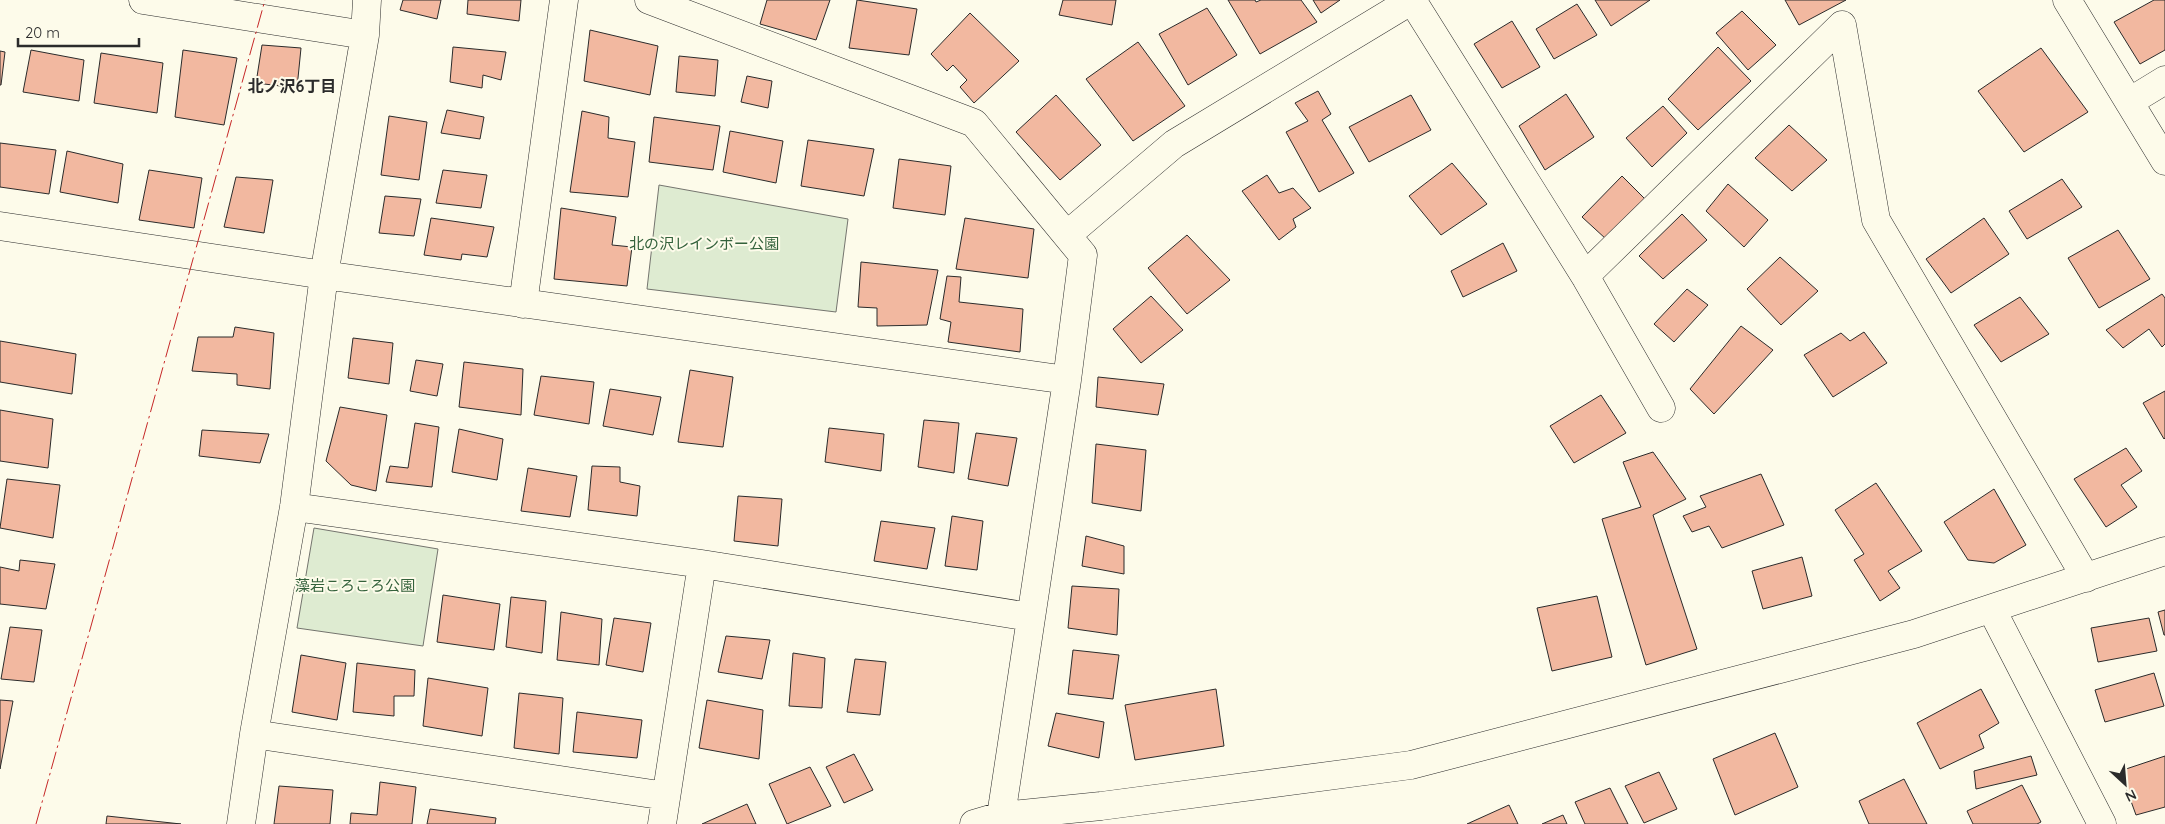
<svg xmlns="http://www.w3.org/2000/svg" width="2165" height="824" font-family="Quicksand,'Noto Sans JP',sans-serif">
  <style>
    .green { fill: #deebd1; stroke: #74746e }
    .building { fill: #f2b8a0; stroke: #2b2b2b }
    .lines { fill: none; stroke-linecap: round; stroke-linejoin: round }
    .minor-casing { stroke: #2b2b2b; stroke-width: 29 }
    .minor { stroke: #fdfbea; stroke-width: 28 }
    .power { stroke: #c62828; stroke-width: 1; stroke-dasharray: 18 4 2.5 4; stroke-linecap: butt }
    .labels { text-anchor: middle; stroke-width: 4; stroke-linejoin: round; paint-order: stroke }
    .park-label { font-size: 15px; fill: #34623c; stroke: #fdfbea }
    .neighbourhood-label { font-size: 16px; font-weight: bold; fill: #2b2b2b; stroke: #fdfbea }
  </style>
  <rect width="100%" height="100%" fill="#fdfbea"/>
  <path class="green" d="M659,185L848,219L836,312L647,289Z
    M314,528L438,549L423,646L297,628Z"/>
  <path class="building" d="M403,0H441L437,19L400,10Z
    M468,0H521L519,21L467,14Z
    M767,0H830L816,40L760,24Z
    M857,0L917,9L909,55L849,48Z
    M1063,0H1116L1112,25L1059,15Z
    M1228,0H1255L1256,2L1261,0H1301L1317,22L1260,54Z
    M1313,0H1340L1321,13Z
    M1595,0H1650L1611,26Z
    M1785,0H1846L1799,25Z
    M2154,0H2165V50L2140,64L2114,22Z
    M1577,4L1597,35L1554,59L1536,29Z
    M1207,8L1237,55L1188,85L1159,34Z
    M1742,11L1776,45L1748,70L1716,33Z
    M970,13L1019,61L974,103L960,87L967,80L953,65L947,71L931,54Z
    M1512,21L1540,67L1502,88L1474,44Z
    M590,30L658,46L650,95L584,81Z
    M1138,42L1185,106L1133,141L1086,79Z
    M262,45L301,48L297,88L256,83Z
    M453,47L506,52L501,80L483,75L482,88L450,82Z
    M1718,47L1751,81L1698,130L1668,99Z
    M2041,48L2088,112L2024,152L1978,91Z
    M31,50L84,60L79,101L23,92Z
    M183,50L237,58L224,125L175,117Z
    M0,51L5,52L1,85H0Z
    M101,53L163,63L157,113L94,103Z
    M679,56L718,60L715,96L676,92Z
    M747,76L772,81L768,108L741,102Z
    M1318,91L1331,114L1322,120L1354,173L1319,192L1286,132L1308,121L1295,103Z
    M1566,94L1594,137L1545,170L1519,126Z
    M1056,95L1101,145L1060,180L1016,132Z
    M1411,95L1431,130L1369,162L1349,127Z
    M1663,106L1687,133L1652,167L1626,138Z
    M447,110L484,117L480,139L441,133Z
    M582,111L609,117L608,138L635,142L628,197L570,192Z
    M389,116L427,122L419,180L381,175Z
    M654,117L720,126L713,170L649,162Z
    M1789,125L1827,160L1792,191L1755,158Z
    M730,131L783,141L776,183L723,172Z
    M808,140L874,149L864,196L801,186Z
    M0,143L56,150L49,194L0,187Z
    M67,151L123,164L118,203L60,192Z
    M899,159L951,166L945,215L893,208Z
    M1452,163L1487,204L1441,235L1409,196Z
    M149,170L202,178L194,228L139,220Z
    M443,170L487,175L481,208L436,203Z
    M1267,175L1279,193L1293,188L1311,208L1293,219L1296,227L1279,240L1242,191Z
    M1622,176L1646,200L1606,239L1582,217Z
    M236,177L273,180L264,233L224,227Z
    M2062,179L2082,207L2027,239L2009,211Z
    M1728,184L1768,220L1744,247L1706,211Z
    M385,196L421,199L414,236L379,233Z
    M561,208L616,217L612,245L632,247L627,286L554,279Z
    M1682,214L1707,240L1663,279L1639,256Z
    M431,218L494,227L487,257L462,254L461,260L424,255Z
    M965,218L1034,229L1028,278L956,269Z
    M1984,218L2009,254L1951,293L1926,259Z
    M2118,230L2150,279L2099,308L2068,258Z
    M1187,235L1230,280L1187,314L1148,268Z
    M1503,243L1517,271L1463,297L1451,271Z
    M1780,257L1818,291L1781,325L1747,289Z
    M861,262L938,270L927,325L877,326V308L858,307Z
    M947,276L961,277L959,302L1023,309L1020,352L948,342L951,322L940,319Z
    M1687,289L1708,305L1674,342L1654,324Z
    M2162,294L2165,298V344L2162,347L2149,329L2123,348L2106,330Z
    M1151,296L1183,330L1141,363L1113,329Z
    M2020,297L2049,334L2001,362L1974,325Z
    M1741,326L1773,350L1714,414L1690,389Z
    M235,327L274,333L270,389L237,385V374L192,371L198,337H233Z
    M1864,332L1887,363L1833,397L1804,355L1841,333L1850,341Z
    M353,338L393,343L389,384L348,378Z
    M0,341L76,354L72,394L0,382Z
    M416,360L443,364L437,396L410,391Z
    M464,362L523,369L521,415L459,407Z
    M690,370L733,377L723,447L678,442Z
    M541,376L594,382L589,424L534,415Z
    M1098,377L1164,384L1158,415L1096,407Z
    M610,389L661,397L653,435L603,426Z
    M2165,391V438L2164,439L2143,403Z
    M1601,395L1626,433L1574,463L1550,426Z
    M340,407L387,415L376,491L351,485L326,461Z
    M0,410L53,419L48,468L0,461Z
    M924,420L959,423L954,473L918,467Z
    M415,423L439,427L432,487L386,482L390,466L408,468Z
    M829,428L884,434L881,471L825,462Z
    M459,429L503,439L497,480L452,472Z
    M202,430L269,434L260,463L199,456Z
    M976,433L1017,438L1008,486L968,479Z
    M1096,444L1146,450L1141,511L1092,503Z
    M2126,448L2142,471L2121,485L2137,507L2106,527L2074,479Z
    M1653,452L1686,499L1653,515L1697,649L1646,665L1602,519L1641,507L1623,462Z
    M592,466L620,467V482L640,486L637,516L588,510Z
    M528,468L577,476L570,517L521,511Z
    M1761,474L1784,525L1722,548L1709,526L1692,532L1683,516L1706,507L1700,496Z
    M7,479L60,485L53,538L0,528Z
    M1876,483L1922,551L1888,571L1900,588L1880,601L1854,560L1864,554L1835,510Z
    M1994,489L2026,545L1994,563L1968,560L1944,522Z
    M738,496L782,499L778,546L734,541Z
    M952,516L983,521L977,570L945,566Z
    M881,521L935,528L927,569L874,561Z
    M1086,536L1124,546V574L1082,566Z
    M1802,557L1812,596L1763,609L1752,571Z
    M20,560L55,564L46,609L0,604V567L19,571Z
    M1072,586L1119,589L1117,635L1068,628Z
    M443,595L500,604L494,650L437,642Z
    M1597,596L1612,657L1552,671L1537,608Z
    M511,597L546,601L542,653L506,647Z
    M2165,610V635H2164L2158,612Z
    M561,612L602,619L599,665L557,660Z
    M614,618L651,623L643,672L606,665Z
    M2149,618L2157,651L2098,662L2091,628Z
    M10,627L42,630L34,682L1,679Z
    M726,636L770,640L762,679L718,672Z
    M1073,650L1119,655L1113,699L1068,694Z
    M793,653L825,658L822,708L789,706Z
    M301,655L346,663L337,720L292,712Z
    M855,659L886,662L880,715L847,712Z
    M357,663L415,670L414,696H394V716L353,712Z
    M2154,673L2164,706L2105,722L2095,690Z
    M428,678L488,688L482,736L423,726Z
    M1216,689L1224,746L1135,760L1125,705Z
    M1981,689L1999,723L1979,735L1984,748L1940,769L1917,723Z
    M519,693L563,698L559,754L514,748Z
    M0,700L13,701L0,769Z
    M707,700L763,710L759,759L699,748Z
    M577,712L642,720L637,758L573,752Z
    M1056,713L1104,722L1099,758L1048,746Z
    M1775,733L1798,787L1735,815L1713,759Z
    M854,754L873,790L844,803L826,767Z
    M2031,756L2037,775L1976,789L1974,771Z
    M2165,756V807L2136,815L2120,771Z
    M810,767L831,806L787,824L769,784Z
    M1659,772L1677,809L1644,823L1625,786Z
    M1904,779L1927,824H1869L1859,801Z
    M380,782L416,787L412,824H350L351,813L377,815Z
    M2022,785L2041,822L2037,824H1973L1967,811Z
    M279,786L333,790L330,824H274Z
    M1610,788L1628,824H1585L1575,802Z
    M747,804L756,824H702Z
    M1509,805L1518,824H1467Z
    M430,809L496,818L495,824H427Z
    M1563,815L1567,824H1542Z
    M107,816L181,824H106Z"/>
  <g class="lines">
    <g class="minor-casing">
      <path id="minor" d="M143,0L365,35
        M649,0L974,123L1083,255L1067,380L1001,816
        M1412,0L1585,276L1661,408
        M2067,0L2165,161
        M2129,102L2165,80
        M0,226L324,275L1067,380
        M1067,235L1174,144L1412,0
        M1585,276L1842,25L1876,220L2086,578
        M523,304L564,0
        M294,507L702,564L1030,617
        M1992,610L2102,824
        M254,734L666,796
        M241,824L254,734L294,507L324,275L365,35L367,0
        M662,824L702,564
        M974,824L1001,816L1101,806L1411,765L1914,634L2165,551"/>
    </g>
    <use href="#minor" class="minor"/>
    <path class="power" d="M36,824L265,0"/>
  </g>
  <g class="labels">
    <g class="park-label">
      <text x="704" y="249">北の沢レインボー公園</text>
      <text x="355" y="591">藻岩ころころ公園</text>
    </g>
    <g class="neighbourhood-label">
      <text x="292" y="92">北ノ沢6丁目</text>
    </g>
  </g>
  <g transform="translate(2125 784) rotate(154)" stroke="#fdfbea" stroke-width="4" paint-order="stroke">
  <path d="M0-4L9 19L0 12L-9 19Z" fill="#2b2b2b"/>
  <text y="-8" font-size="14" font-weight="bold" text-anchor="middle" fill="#2b2b2b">N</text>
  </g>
  <path d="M18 38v8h121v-8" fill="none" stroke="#2b2b2b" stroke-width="2.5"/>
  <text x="25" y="38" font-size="15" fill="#2b2b2b" stroke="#fdfbea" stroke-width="4" paint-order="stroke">20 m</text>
</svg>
